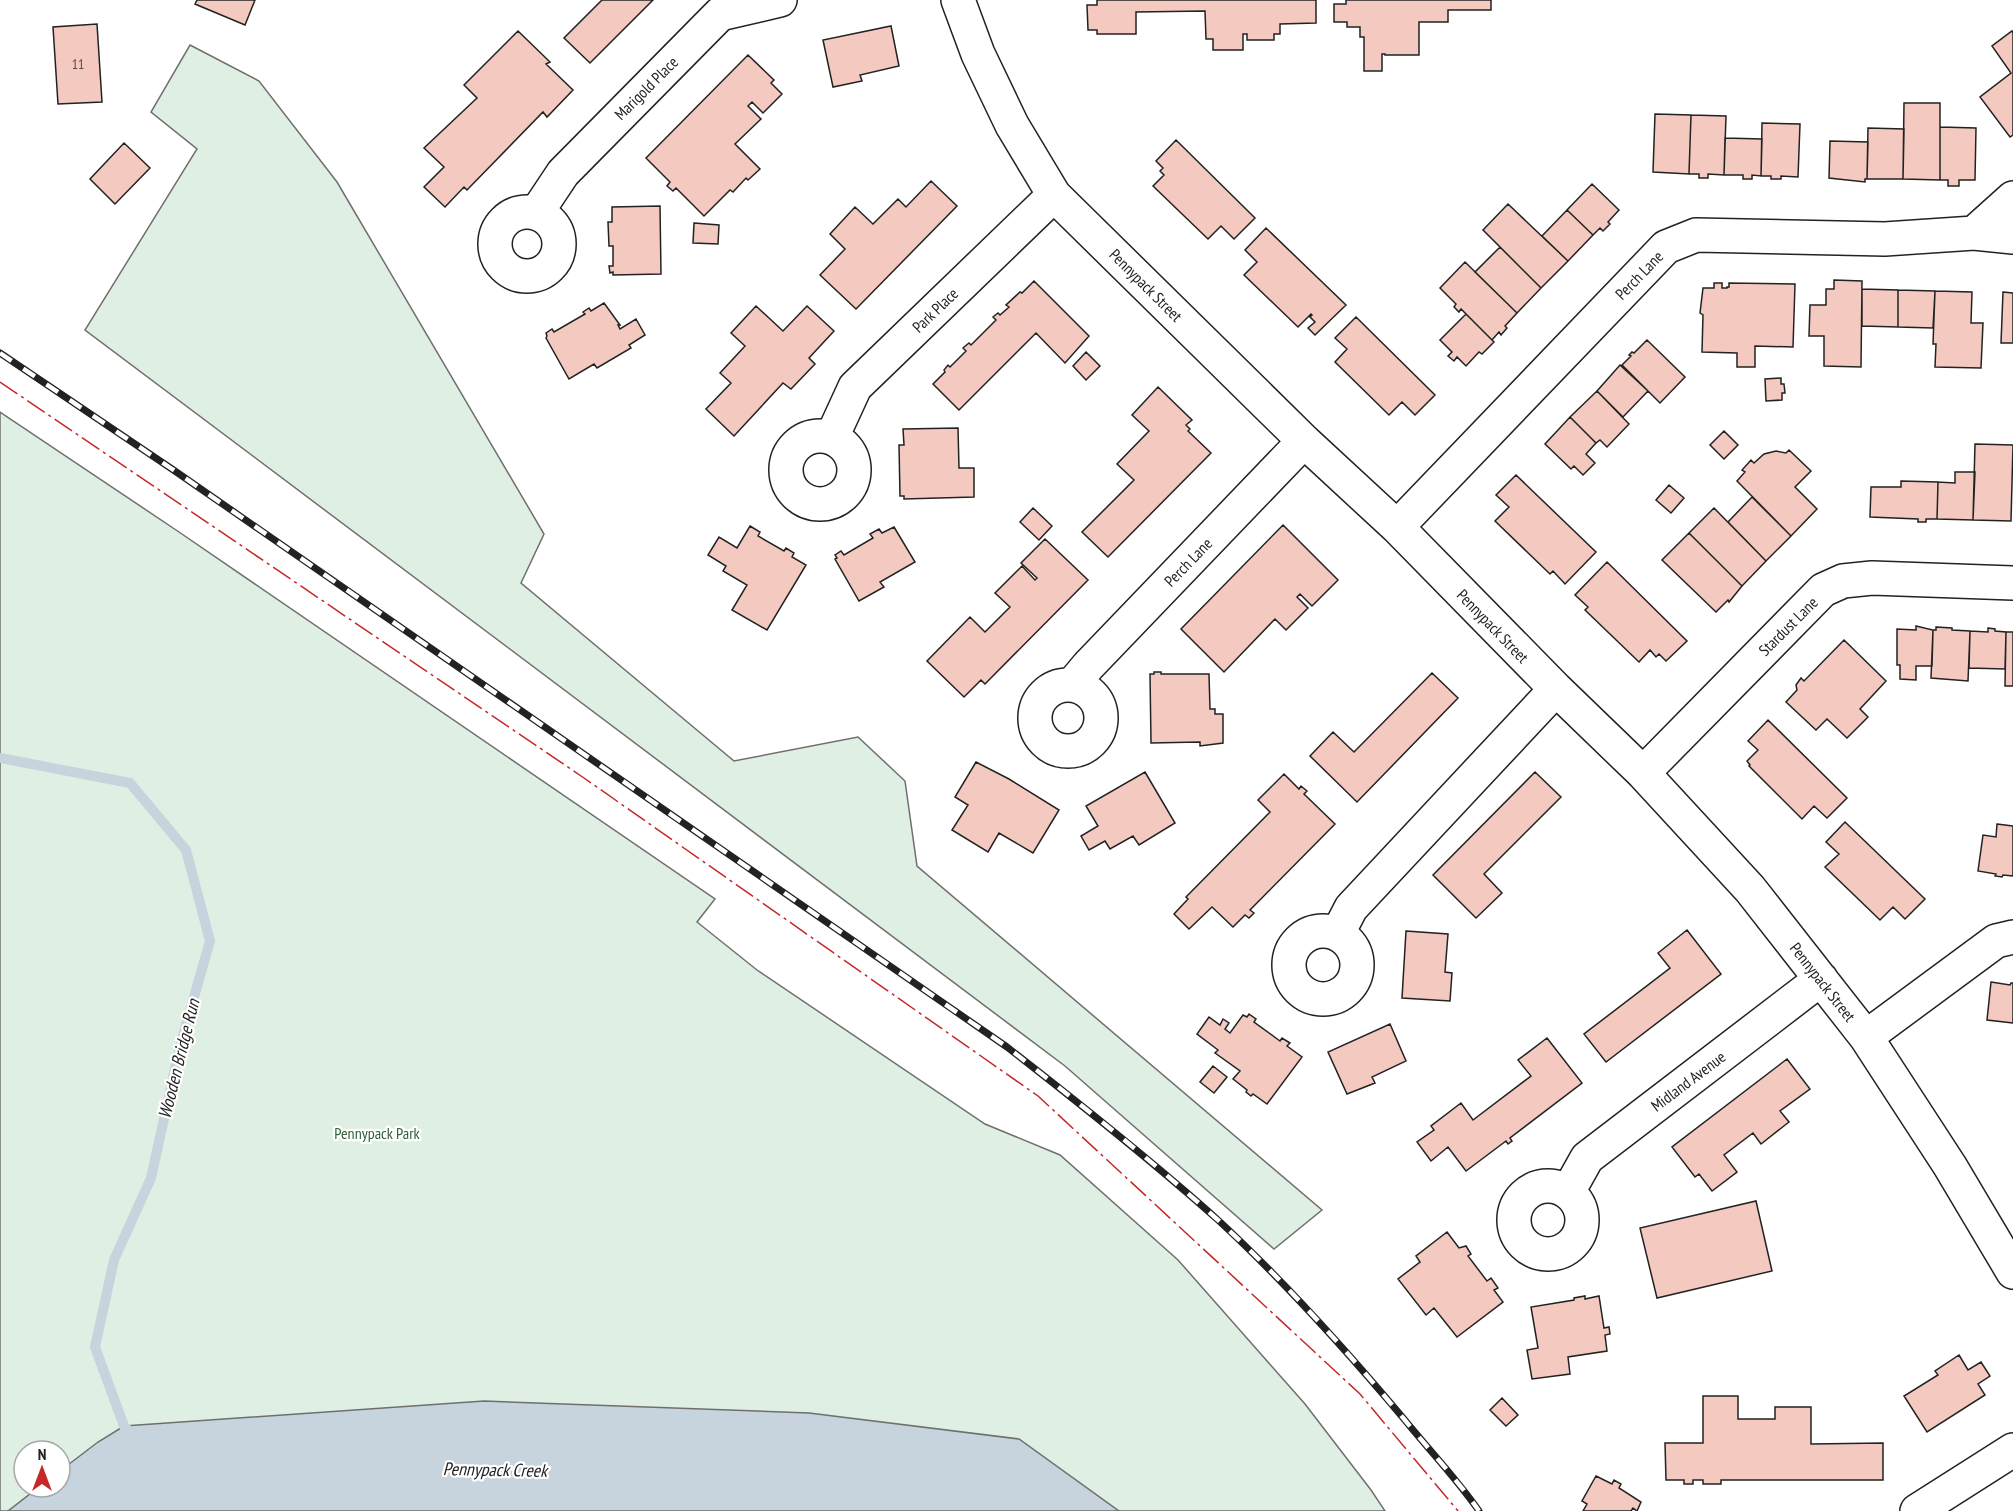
<svg xmlns="http://www.w3.org/2000/svg" width="2013" height="1511" font-family="'PT Sans Narrow',sans-serif">
  <style>
    .green { fill: #e0efe3; stroke: #6f6f6f; stroke-width: 1.5; fill-rule: evenodd }
    .water { fill: #c7d3dd; stroke: #6f6f6f; stroke-width: 1.5 }
    .lines { fill: none; stroke-linecap: round; stroke-linejoin: round }
    .stream { stroke: #c7d3dd; stroke-width: 10 }
    .building { fill: #f3c9c0; stroke: #222; stroke-width: 1.5 }
    .minor-casing { stroke: #222; stroke-width: 36 }
    .minor { stroke: #fff; stroke-width: 33 }
    .rail-casing { stroke: #222; stroke-width: 7 }
    .rail { stroke: #fff; stroke-width: 4.5; stroke-dasharray: 14; stroke-linecap: butt }
    .power { stroke: #c62828; stroke-width: 1.5; stroke-dasharray: 21 4.5 3 4.5; stroke-linecap: butt }
    .labels { text-anchor: middle; stroke-width: 4.5; stroke-linejoin: round; paint-order: stroke }
    .number-label { font-size: 14px; fill: #564c4a }
    .street-label { font-size: 16px; fill: #222; stroke: #fff }
    .park-label { font-size: 16px; fill: #2f5e38; stroke: #fff }
    .water-label { font-size: 18px; font-style: italic; fill: #222; stroke: #fff }
  </style>
  <rect width="100%" height="100%" fill="#fff"/>
  <path class="green" d="M190,45L259,81L337,182L544,534L521,583L734,761L858,737L905,781L917,866L1322,1210L1274,1249L1065,1066L85,330L197,149L151,112Z
    M0,412L179,532L715,899L697,922L757,970L985,1124L1060,1155L1178,1260L1305,1404L1371,1490L1385,1511H0ZM24,1451H60V1487H24Z"/>
  <path class="water" d="M484,1401L809,1413L1019,1439L1119,1511H8L39,1487H60V1471L98,1442L124,1426Z"/>
  <g class="lines">
    <path class="stream" d="M0,758L130,783L186,850L210,941L180,1046L151,1178L114,1260L95,1347L124,1426L134,1436"/>
  </g>
  <path class="building" d="M197,0H255L245,25L195,4Z
    M602,0H653L590,63L564,38Z
    M1097,0H1316V23L1280,24V34H1274V40H1247V34H1243V50H1213V39H1206L1205,11L1136,12V34H1097V30H1088L1087,5H1097Z
    M1346,0H1491V10H1448V22H1419V55H1385V54H1382V71H1364V37H1360V27H1347V22H1334V4H1346Z
    M97,24L102,102L58,104L53,27Z
    M891,26L899,66L860,75L862,81L833,87L823,40Z
    M518,31L550,62L546,64L573,90L547,117L543,112L467,190L464,187L445,207L424,187L444,167L424,148L477,98L464,85Z
    M2012,31L2013,33V135L2010,137L1980,97L2011,73L1992,46Z
    M748,55L774,80L771,83L782,94L763,113L752,102L748,106L761,119L735,144L760,169L748,180L746,178L733,192L730,190L704,216L676,188L673,191L667,186L670,182L646,158Z
    M1904,103H1940V180L1903,179Z
    M1655,114L1691,115L1689,174L1653,172Z
    M1691,115L1726,116L1724,175L1708,174V178H1699V174H1689Z
    M1762,123L1800,124L1798,177L1781,176V179H1771V176H1761Z
    M1940,127L1976,128L1975,180H1959V186H1948V180H1940Z
    M1868,128L1904,129L1903,179H1867Z
    M1725,138L1762,139L1761,176L1752,175V179H1743V175H1724Z
    M1176,140L1255,218L1234,239L1221,226L1208,239L1153,186L1164,175L1160,171L1163,168L1156,161Z
    M1830,141L1868,142L1867,179H1865V182L1829,178Z
    M124,143L150,168L115,204L90,179Z
    M931,181L957,206L856,309L820,275L845,249L830,234L855,207L873,224L898,199L906,207Z
    M1592,184L1619,210L1608,222L1610,224L1603,231L1600,228L1593,235L1567,210Z
    M1508,204L1568,261L1541,288L1483,230Z
    M660,206L661,274L613,275V272L610,273L609,266H613V246H609L608,222H612V207Z
    M1567,210L1593,235L1568,261L1542,236Z
    M694,223L719,225L718,244L693,243Z
    M1266,228L1346,305L1315,335L1308,328L1315,322L1310,317L1312,315L1311,314L1298,327L1244,275L1257,262L1245,250Z
    M1500,247L1541,288L1517,313L1475,272Z
    M1465,262L1517,313L1505,326L1507,328L1501,335L1499,332L1492,340L1461,309L1459,312L1454,307L1456,304L1440,288Z
    M1834,280L1862,281L1861,367L1824,366V336H1809L1810,305H1826V289H1834Z
    M1034,281L1089,336L1065,363L1036,333L959,410L933,384L945,372L944,370L948,365L950,367L966,351L963,348L969,343L971,345L996,320L993,317L998,313L1000,315L1009,307L1006,305L1020,292L1022,293Z
    M1714,283H1722V288H1727V287H1729V283L1795,284L1793,347L1755,346V367H1737V353L1702,352L1703,315L1700,313L1703,288H1714Z
    M1862,289L1898,290V327L1862,326Z
    M1898,290L1935,291L1933,328L1898,327Z
    M1935,291L1972,292L1971,323H1983L1981,368L1935,367L1936,344H1933Z
    M2003,292L2013,293V343H2001Z
    M604,303L620,325H618L620,329L636,319L645,335L629,345L631,348L597,368L594,364L569,379L546,338L547,336L546,333L552,329L554,332L585,314L583,312L589,308L591,311Z
    M756,306L783,331L807,306L834,331L809,358L815,364L791,389L783,383L734,436L706,409L731,383L720,373L745,346L731,333Z
    M1466,314L1494,342L1482,354L1479,352L1466,366L1457,357L1454,361L1448,356L1452,352L1440,340Z
    M1356,317L1435,395L1415,415L1402,402L1389,415L1335,362L1347,349L1335,338Z
    M1647,340L1685,377L1660,403L1622,365L1631,356L1629,355L1632,352L1634,353Z
    M1086,352L1100,366L1086,380L1073,366Z
    M1620,365L1648,391L1623,417L1597,391Z
    M1781,378V384H1784L1785,393H1782V400L1766,401L1765,379Z
    M1158,387L1192,420L1186,425L1190,429L1188,431L1211,453L1108,557L1082,532L1134,480L1117,464L1149,431L1132,415Z
    M1597,391L1629,424L1607,447L1600,440L1596,443L1570,417Z
    M1570,417L1596,443L1586,454L1595,463L1583,475L1574,466L1571,469L1545,444Z
    M958,428L959,468H974V497L904,499V496H900L899,445H904L903,429Z
    M1724,431L1738,445L1724,459L1710,445Z
    M1975,444L2013,445L2011,521L1973,520Z
    M1789,450L1811,471L1795,487L1817,509L1791,536L1737,481L1745,472L1742,470L1751,460L1754,463L1764,454L1776,451L1786,453Z
    M1955,472H1975L1973,520L1937,519L1938,482L1955,483Z
    M1516,475L1596,552L1565,584L1553,571L1550,574L1495,521L1509,507L1496,495Z
    M1901,481L1938,482L1937,519H1926V522H1918V519L1870,517L1871,487H1901Z
    M1669,485L1684,498L1671,513L1656,500Z
    M1752,497L1791,536L1766,561L1728,522Z
    M1033,508L1052,526L1039,540L1020,522Z
    M1714,508L1766,561L1742,586L1689,533Z
    M1283,525L1338,580L1312,606L1300,594L1297,597L1308,608L1286,630L1275,619L1224,672L1181,629Z
    M750,526L760,532L758,536L784,551L786,548L794,553L792,557L806,565L767,630L732,610L747,585L723,571L726,566L708,555L719,537L737,548Z
    M894,527L915,562L880,582L884,587L859,601L835,559L837,558L835,555L841,551L844,555L873,538L870,534L879,529L882,533Z
    M1689,533L1742,586L1729,602L1728,600L1716,612L1662,560Z
    M1045,539L1088,580L985,684L981,680L964,697L927,661L970,617L985,632L1010,607L995,593L1022,566L1035,580L1037,578L1021,563Z
    M1607,562L1687,641L1666,661L1659,654L1656,657L1650,650L1639,662L1585,610L1588,607L1575,595Z
    M1916,626L1933,630L1932,666H1916V680L1900,679V665H1897V629L1916,630Z
    M1936,627L1952,628V630L1970,631L1968,681L1931,678L1933,630H1936Z
    M1988,628L1995,629V631L2006,632L2005,669L1969,668L1970,631L1988,632Z
    M2006,632H2013V686H2005Z
    M1844,640L1886,681L1860,709L1868,717L1847,738L1827,719L1816,730L1786,702L1797,690L1796,685L1801,678L1804,681Z
    M1154,672H1161V674H1209L1210,709H1215V714H1223V743L1200,746V742L1151,743L1150,674H1154Z
    M1432,673L1458,698L1357,802L1310,756L1333,732L1354,752Z
    M1768,720L1847,798L1827,818L1814,806L1802,819L1749,766L1750,765L1747,761L1758,750L1748,741Z
    M976,762L1009,779L1059,810L1033,853L999,833L988,852L952,830L968,805L955,797Z
    M1145,772L1175,823L1139,845L1133,836L1110,849L1105,841L1089,850L1081,836L1098,826L1086,806Z
    M1535,772L1561,797L1484,874L1502,893L1476,918L1433,875Z
    M1284,774L1299,789L1301,786L1307,791L1304,794L1335,824L1250,910L1254,913L1249,918L1245,915L1233,927L1212,907L1189,929L1174,914L1188,899L1186,897L1270,812L1258,800Z
    M1845,822L1925,899L1905,919L1893,907L1880,920L1825,867L1839,854L1826,842Z
    M1997,824L2013,826V876L2003,875L2002,877L1995,876L1996,874L1978,871L1983,835L1996,837Z
    M1687,930L1721,974L1606,1062L1584,1034L1670,968L1658,953Z
    M1406,931L1448,934L1445,972L1452,973L1450,1001L1402,998Z
    M1991,982L2010,985L2011,983H2013V1023L1987,1020Z
    M1249,1014L1256,1019L1254,1022L1280,1041L1282,1038L1290,1043L1287,1046L1302,1057L1267,1104L1253,1094L1251,1096L1246,1092L1247,1090L1233,1079L1240,1071L1215,1053L1218,1050L1197,1034L1209,1017L1220,1025L1223,1019L1229,1023L1225,1029L1230,1033L1243,1015L1247,1017Z
    M1390,1024L1406,1061L1372,1077L1375,1083L1347,1094L1328,1052Z
    M1547,1038L1582,1083L1510,1138L1512,1141L1508,1144L1506,1141L1466,1171L1448,1147L1431,1161L1417,1142L1434,1130L1431,1126L1461,1103L1473,1120L1531,1076L1518,1060Z
    M1787,1059L1810,1089L1780,1111L1789,1122L1761,1144L1753,1133L1724,1155L1737,1172L1712,1191L1699,1174L1695,1177L1672,1147Z
    M1213,1066L1227,1077L1214,1093L1200,1082Z
    M1756,1201L1772,1271L1657,1298L1640,1228Z
    M1447,1232L1459,1248L1466,1246L1471,1254L1468,1256L1487,1281L1491,1278L1498,1288L1494,1290L1503,1302L1457,1337L1434,1308L1426,1315L1398,1279L1420,1262L1416,1256Z
    M1585,1296V1299L1599,1296L1604,1328L1609,1327L1610,1334L1605,1335L1607,1351L1568,1357L1570,1374L1532,1379L1527,1350L1538,1348L1531,1307L1574,1300V1298Z
    M1959,1355L1968,1370L1981,1362L1990,1376L1978,1384L1985,1395L1927,1432L1904,1396L1938,1375L1935,1371Z
    M1703,1396H1738V1419H1775V1407H1811V1444L1883,1443V1480H1721V1484H1703V1480H1693V1484H1684V1480H1666L1665,1443H1703Z
    M1502,1398L1518,1415L1506,1426L1490,1410Z
    M1596,1476L1612,1484L1614,1480L1621,1484L1619,1488L1641,1502L1637,1511L1633,1508L1631,1511H1583L1587,1504L1582,1501Z"/>
  <g class="lines">
    <g class="minor-casing">
      <path id="minor" d="M958,0L978,54L1012,125L1054,195L1304,441L1397,527L1556,689L1643,773L1750,889L1866,1037L1950,1166L2013,1272
        M495 244a32 32 0 1 1 64 0a32 32 0 1 1-64 0Z
        M537,212L563,173L720,14L780,0
        M1974,233L2013,198
        M786 470a34 34 0 1 1 68 0a34 34 0 1 1-68 0Z
        M832,437L855,387L1054,195
        M1397,527L1666,247L1696,235L1885,239L1974,233L2013,237
        M1072,685L1088,666L1304,441
        M1035 718a33 33 0 1 1 66 0a33 33 0 1 1-66 0Z
        M1643,773L1823,590L1843,581L1872,578L2013,583
        M1289 965a34 34 0 1 1 68 0a34 34 0 1 1-68 0Z
        M1338,933L1351,908L1556,689
        M1866,1037L1996,941L2013,937
        M1514 1220a34 34 0 1 1 68 0a34 34 0 1 1-68 0Z
        M1568,1192L1587,1158L1821,979
        M1917,1511L2013,1450"/>
    </g>
    <use href="#minor" class="minor"/>
    <g class="rail-casing">
      <path id="rail" d="M0,353L172,469L1007,1047C1079,1103 1150,1159 1218,1220C1285,1282 1346,1350 1404,1419C1429,1450 1457,1479 1479,1511"/>
    </g>
    <use href="#rail" class="rail"/>
    <path class="power" d="M0,382L584,778L1038,1096L1360,1394L1458,1511"/>
  </g>
  <g class="labels">
    <g class="number-label">
      <text x="78" y="69">11</text>
    </g>
    <g class="street-label">
      <text transform="translate(646 88) rotate(-45)" y="6">Marigold Place</text>
      <text transform="translate(1639 275) rotate(-46)" y="6">Perch Lane</text>
      <text transform="translate(1146 285) rotate(45)" y="6">Pennypack Street</text>
      <text transform="translate(935 310) rotate(-44)" y="6">Park Place</text>
      <text transform="translate(1188 562) rotate(-46)" y="6">Perch Lane</text>
      <text transform="translate(1493 626) rotate(46)" y="6">Pennypack Street</text>
      <text transform="translate(1788 626) rotate(-45)" y="6">Stardust Lane</text>
      <text transform="translate(1823 982) rotate(52)" y="6">Pennypack Street</text>
      <text transform="translate(1688 1081) rotate(-37)" y="6">Midland Avenue</text>
    </g>
    <g class="park-label">
      <text x="377" y="1139">Pennypack Park</text>
    </g>
    <g class="water-label">
      <text transform="translate(179 1059) rotate(-76)" y="6">Wooden Bridge Run</text>
      <text transform="translate(495 1470) rotate(1)" y="6">Pennypack Creek</text>
    </g>
  </g>
  <g transform="translate(42 1469)"><circle r="28" fill="#ffffff" stroke="#a7a7a7" stroke-width="1.5"/>
  <path d="M0-4.5L10 22L0 15L-10 22Z" fill="#c62828"/>
  <text y="-9" font-size="16" font-weight="bold" text-anchor="middle" fill="#222222">N</text>
  </g>
</svg>
